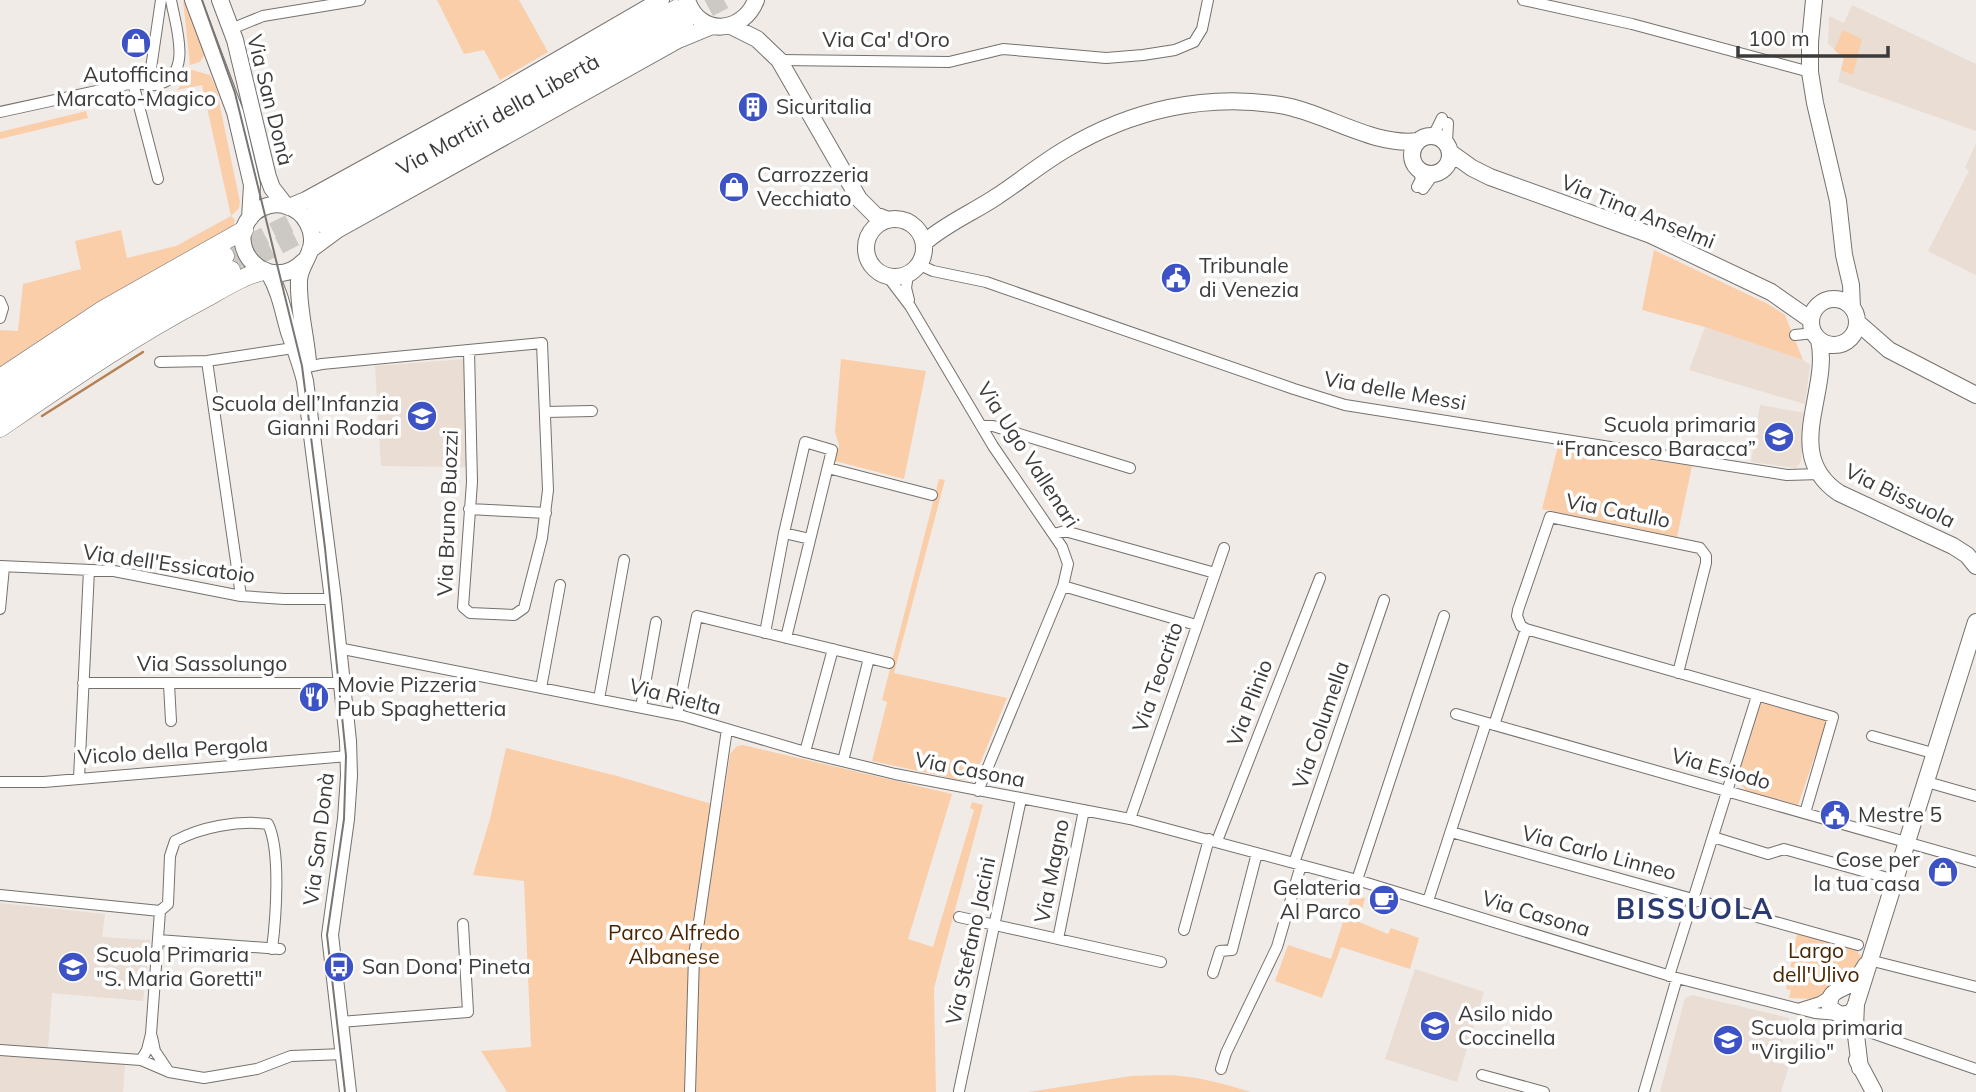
<svg xmlns="http://www.w3.org/2000/svg" width="1976" height="1092" font-family="Mulish,sans-serif">
  <style>
    .built { fill: #e9ddd4 }
    .green { fill: #fbceaa }
    .lines { fill: none; stroke-linecap: round; stroke-linejoin: round }
    .stream { stroke: #b58054; stroke-width: 2.5 }
    .primary-tunnel { stroke: #ccc8c4; stroke-width: 18; stroke-dasharray: 18 9; stroke-linecap: butt }
    .street-casing { stroke: #75716d; stroke-width: 12 }
    .secondary-casing { stroke: #75716d; stroke-width: 18 }
    .primary-casing { stroke: #75716d; stroke-width: 19 }
    .street { stroke: #fff; stroke-width: 10 }
    .secondary { stroke: #fff; stroke-width: 16 }
    .primary { stroke: #fff; stroke-width: 18 }
    .tram { stroke: #787573; stroke-width: 2 }
    .labels { text-anchor: middle; stroke-width: 7; stroke-linejoin: round; paint-order: stroke }
    .street-label { font-size: 21px; fill: #3d3b3a; stroke: #fff }
    .poi-label { font-size: 21px; fill: #3d3b3a; stroke: #fff; text-anchor: start }
    .park-label { font-size: 21px; fill: #492601; stroke: #fff }
    .district-label { font-size: 28px; font-weight: bold; letter-spacing: 2px; fill: #2c3a73; stroke: #fff }
  </style>
  <rect width="100%" height="100%" fill="#f0ebe7"/>
  <path class="built" d="M1852,5L1976,64V131L1838,82L1844,57L1828,44L1829,16L1844,23Z
    M1976,143V275L1928,251L1969,171L1965,168Z
    M1705,327L1803,360L1810,365L1805,404L1689,370Z
    M465,359L468,467L381,466L375,366Z
    M1760,405L1805,413L1801,461L1796,468L1751,462Z
    M0,903L105,914L102,937L150,940L143,1001L52,993L48,1050L0,1047Z
    M1415,969L1484,992L1457,1082L1385,1059Z
    M1692,995L1789,1018L1777,1063L1789,1066L1781,1092H1660L1685,998Z
    M0,1055L125,1063L123,1092H0Z"/>
  <path class="green" d="M183,0H186L205,54L200,62L190,65Z
    M437,0H519L548,52L500,80L484,50L464,54Z
    M1843,30L1862,39L1853,75L1841,70L1844,58L1834,50Z
    M192,70L210,75L216,87L240,202L239,208L231,216L235,220L233,227L0,373V330L18,331L23,284L81,269L75,241L121,230L127,258L176,246L231,216L202,85L177,90L183,83L189,71Z
    M86,111L88,118L0,139V132Z
    M1654,250L1768,304L1785,315L1803,360L1705,327L1642,310Z
    M841,359L926,371L904,479L835,461L839,445L835,432Z
    M1558,446L1692,466L1677,537L1542,509Z
    M939,479L945,480L894,673L1007,698L977,771L970,778L960,780L872,761L887,702L882,700Z
    M1761,701L1827,721L1798,805L1747,792L1737,779Z
    M743,745L952,794L908,939L933,947L974,810L970,808L972,802L983,805L934,988L936,1092H507L481,1051L531,1047L524,881L473,875L490,819L506,748L617,776L722,807L730,754L737,746Z
    M1352,894L1365,898L1359,922L1388,934L1391,928L1419,938L1410,969L1341,947L1322,998L1275,981L1288,945L1331,959Z
    M1797,934L1859,950L1858,954L1863,956L1859,965L1844,980L1833,982L1820,996L1813,999L1789,998L1791,990L1786,989Z
    M1162,1075C1194,1075 1221,1083 1251,1092H1028L1131,1076Z"/>
  <g class="lines">
    <path class="stream" d="M42,416L143,352"/>
    <path class="primary-tunnel" d="M685,21L724,0
      M225,256L316,210
      M231,270L322,223"/>
    <g class="street-casing">
      <path id="street" d="M1523,0L1632,24L1810,72
        M231,29L263,16L360,0
        M779,60L949,62L1003,49L1106,58L1143,55L1175,50L1194,42L1202,29L1208,0
        M133,83L158,179
        M155,85L150,75L161,0
        M0,112L133,83C140,83 148,86 155,85C195,78 175,24 171,0
        M1433,136L1442,118
        M1447,143L1448,123
        M1417,187L1421,179L1418,169
        M1423,189L1433,175
        M920,265L933,271L986,282L1294,389L1345,405L1787,475L1820,474
        M908,275L906,288L909,300
        M888,277L910,306L993,446L1062,547L1068,564L1063,586L978,791
        M0,301L3,308L0,318
        M1795,335L1814,333
        M207,361L241,596
        M160,362L207,361L300,347
        M302,368L322,364L542,343L548,490L542,538L524,608L514,615L470,613L463,607L472,482L469,350
        M546,412L592,411
        M981,426H993L1130,468
        M828,468L932,495
        M469,509L546,513
        M784,533L805,442L832,450L786,638
        M1054,534L1065,531L1215,573
        M0,566L114,571L241,596L284,599H333
        M1063,586L1196,625
        M0,609L4,567
        M765,633L784,533L810,539
        M338,648L683,716L805,752L895,774L1130,819L1357,880L1677,978L1815,1013L1838,1015
        M1678,673L1706,563V556L1700,548L1550,517L1518,610L1517,616L1521,626L1526,629L1833,717L1805,813
        M83,683H342
        M169,684L171,721
        M541,688L560,585
        M599,699L624,560
        M641,707L656,622
        M1456,714L1976,862
        M677,715L697,616L889,663
        M1494,725L1526,629
        M1872,736L1936,754
        M805,752L833,649
        M843,761L869,658
        M79,778L89,570
        M0,782H44L348,756
        M1927,782L1976,796
        M1130,819L1224,548
        M1451,832L1858,945
        M1713,837L1768,854L1784,849L1895,880
        M1217,841L1320,578
        M1294,863L1384,600
        M1357,880L1444,616
        M0,895L160,911L151,1034L147,1050L141,1060
        M1428,901L1486,723
        M160,911L168,904L170,856L175,841C201,827 238,820 268,824C281,850 276,918 272,949
        M959,917L1161,962
        M1184,930L1209,839
        M1058,939L1084,810
        M158,940L280,949
        M1869,960L1976,987
        M1213,973L1220,951L1232,950L1257,853
        M1669,976L1757,696
        M1801,1008L1820,1002L1831,995
        M340,1022L468,1012L463,924
        M1850,1027H1855L1976,1069
        M152,1037L155,1051L169,1072
        M0,1050L141,1060L169,1072L204,1078L257,1069L291,1056L344,1054
        M1221,1069L1226,1053L1277,947L1301,865
        M1482,1075L1544,1092
        M959,1091L1021,799
        M690,1092L694,956L727,729
        M1644,1092L1677,978"/>
    </g>
    <g class="secondary-casing">
      <path id="secondary" d="M193,0L235,112L252,185L250,218
        M220,0L235,40L268,177L272,188L286,206
        M687,0C699,37 743,34 756,0
        M1814,0L1810,42V72L1815,103L1838,201L1844,255L1851,285L1852,307
        M731,26L757,39L779,60L859,199L875,215L888,220
        M1412 155a19 19 0 1 1 38 0a19 19 0 1 1-38 0Z
        M1451,153L1472,168L1490,177L1651,235L1771,292L1811,320
        M289,207L306,200L499,94L661,0
        M866 248a29 29 0 1 1 58 0a29 29 0 1 1-58 0Z
        M924,243C945,224 972,213 996,197C1019,182 1042,163 1066,149C1131,110 1205,93 1280,105C1325,112 1373,147 1418,141
        M310,250L337,230L678,40L712,26
        M304,261C269,297 220,246 254,213C262,206 274,203 284,205C305,210 317,232 310,251C306,262 299,270 299,281C298,308 306,336 308,362
        M269,273C280,292 283,311 289,332C295,349 301,364 305,381L333,599L348,741L349,776L346,819L330,935L348,1092
        M1811 322a23 23 0 1 1 46 0a23 23 0 1 1-46 0Z
        M1857,322L1889,350L1976,395
        M1819,340C1831,392 1781,454 1839,493L1953,546L1967,555L1976,566
        M1857,1001L1976,622
        M1856,1004L1855,1027L1860,1068
        M1856,1006L1851,1013L1840,1015L1830,1008C1827,991 1839,991 1850,984C1857,979 1862,972 1866,965
        M1857,1060L1874,1092"/>
    </g>
    <g class="primary-casing">
      <path id="primary" d="M316,210L676,9
        M322,223L685,21
        M0,378L104,309L244,230
        M0,394L129,308L225,256
        M0,413C73,359 150,312 231,270
        M0,428C67,382 133,336 206,298C224,288 244,275 264,271"/>
    </g>
    <use href="#street" class="street"/>
    <use href="#secondary" class="secondary"/>
    <use href="#primary" class="primary"/>
    <path class="tram" d="M202,0L235,93L302,366L325,548L346,756L344,819L327,935L345,1092"/>
  </g>
  <defs>
    <g id="shop-disc" transform="scale(1.575)"><circle r="9.5" fill="#3d52c5" stroke="#fff"/><path d="M-5-2.5h2.3a2.7 3.5 0 0 1 5.4 0H5L5.5 6h-11ZM-1.5-2.5h3a1.5 2.3 0 0 0-3 0Z" fill="#fff"/></g>
    <g id="building-disc" transform="scale(1.575)"><circle r="9.5" fill="#3d52c5" stroke="#fff"/><path d="M-4-6H4V6H1V3H-1V6H-4ZM-2.5-4.3h1.7v1.8h-1.7ZM.8-4.3h1.7v1.8H.8ZM-2.5-1h1.7V.8h-1.7ZM.8-1h1.7V.8H.8Z" fill="#fff"/></g>
    <g id="civic-disc" transform="scale(1.575)"><circle r="9.5" fill="#3d52c5" stroke="#fff"/><path d="M-.6-6.5H3V-4.5H.6V-3L4-1V1h2V6H-6V1h2V-1L-.6-3ZM-1.2 2.5V6h2.4V2.5Z" fill="#fff"/></g>
    <g id="school-disc" transform="scale(1.575)"><circle r="9.5" fill="#3d52c5" stroke="#fff"/><path d="M0-5L7-2L0 1L-7-2ZM-4 1L0 2.5L4 1V4Q0 6-4 4Z" fill="#fff"/></g>
    <g id="restaurant-disc" transform="scale(1.575)"><circle r="9.5" fill="#3d52c5" stroke="#fff"/><path d="M-5-6h1v4h1v-4h1v4h1v-4h1v5L-1.5 .5V6h-2V.5L-5-1ZM5-6V6H3V1.5H1.5Q1.5-4 5-6Z" fill="#fff"/></g>
    <g id="cafe-disc" transform="scale(1.575)"><circle r="9.5" fill="#3d52c5" stroke="#fff"/><path d="M-5.5-4.5H6V0H3Q3 3.5 0 3.5H-2.5Q-5.5 3.5-5.5 0ZM3-3.2v2h1.7v-2ZM-6 4.5H4V6H-6Z" fill="#fff"/></g>
    <g id="bus-disc" transform="scale(1.575)"><circle r="9.5" fill="#3d52c5" stroke="#fff"/><path d="M-5-6H5V4H4V6H2V4H-2V6H-4V4H-5ZM-3.5-4V0h7V-4ZM-3.5 1.2v1.5H-2V1.2ZM2 1.2v1.5H3.5V1.2Z" fill="#fff"/></g>
  </defs>
  <g fill-rule="evenodd">
    <use href="#shop-disc" x="136" y="43"/>
    <use href="#building-disc" x="753" y="107"/>
    <use href="#shop-disc" x="734" y="187"/>
    <use href="#civic-disc" x="1176" y="278"/>
    <use href="#school-disc" x="422" y="416"/>
    <use href="#school-disc" x="1779" y="437"/>
    <use href="#restaurant-disc" x="314" y="697"/>
    <use href="#civic-disc" x="1835" y="815"/>
    <use href="#shop-disc" x="1943" y="872"/>
    <use href="#cafe-disc" x="1384" y="900"/>
    <use href="#school-disc" x="73" y="967"/>
    <use href="#bus-disc" x="339" y="967"/>
    <use href="#school-disc" x="1435" y="1026"/>
    <use href="#school-disc" x="1728" y="1040"/>
  </g>
  <g class="labels">
    <g class="street-label">
      <text x="886" y="47">Via Ca' d'Oro</text>
      <text transform="translate(270 100) rotate(76)" y="7">Via San Donà</text>
      <text transform="translate(498 115) rotate(-29)" y="7">Via Martiri della Libertà</text>
      <text transform="translate(1638 212) rotate(22)" y="7">Via Tina Anselmi</text>
      <text transform="translate(1395 391) rotate(10)" y="7">Via delle Messi</text>
      <text transform="translate(1028 455) rotate(57)" y="7">Via Ugo Vallenari</text>
      <text transform="translate(1900 496) rotate(26)" y="7">Via Bissuola</text>
      <text transform="translate(1618 511) rotate(11)" y="7">Via Catullo</text>
      <text transform="translate(448 513) rotate(-88)" y="7">Via Bruno Buozzi</text>
      <text transform="translate(169 564) rotate(8)" y="7">Via dell'Essicatoio</text>
      <text x="212" y="671">Via Sassolungo</text>
      <text transform="translate(1158 677) rotate(-71)" y="7">Via Teocrito</text>
      <text transform="translate(675 697) rotate(14)" y="7">Via Rielta</text>
      <text transform="translate(1250 703) rotate(-69)" y="7">Via Plinio</text>
      <text transform="translate(1321 725) rotate(-71)" y="7">Via Columella</text>
      <text transform="translate(173 751) rotate(-4)" y="7">Vicolo della Pergola</text>
      <text transform="translate(1721 769) rotate(16)" y="7">Via Esiodo</text>
      <text transform="translate(970 770) rotate(11)" y="7">Via Casona</text>
      <text transform="translate(319 839) rotate(-83)" y="7">Via San Donà</text>
      <text transform="translate(1599 853) rotate(15)" y="7">Via Carlo Linneo</text>
      <text transform="translate(1052 871) rotate(-79)" y="7">Via Magno</text>
      <text transform="translate(1536 914) rotate(17)" y="7">Via Casona</text>
      <text transform="translate(971 941) rotate(-78)" y="7">Via Stefano Jacini</text>
    </g>
    <g class="poi-label">
      <text x="136" y="82" text-anchor="middle">Autofficina<tspan x="136" dy="24">Marcato-Magico</tspan></text>
      <text x="776" y="114">Sicuritalia</text>
      <text x="757" y="182">Carrozzeria<tspan x="757" dy="24">Vecchiato</tspan></text>
      <text x="1199" y="273">Tribunale<tspan x="1199" dy="24">di Venezia</tspan></text>
      <text x="399" y="411" text-anchor="end">Scuola dell’Infanzia<tspan x="399" dy="24">Gianni Rodari</tspan></text>
      <text x="1756" y="432" text-anchor="end">Scuola primaria<tspan x="1756" dy="24">“Francesco Baracca”</tspan></text>
      <text x="337" y="692">Movie Pizzeria<tspan x="337" dy="24">Pub Spaghetteria</tspan></text>
      <text x="1858" y="822">Mestre 5</text>
      <text x="1920" y="867" text-anchor="end">Cose per<tspan x="1920" dy="24">la tua casa</tspan></text>
      <text x="1361" y="895" text-anchor="end">Gelateria<tspan x="1361" dy="24">Al Parco</tspan></text>
      <text x="96" y="962">Scuola Primaria<tspan x="96" dy="24">"S. Maria Goretti"</tspan></text>
      <text x="362" y="974">San Dona' Pineta</text>
      <text x="1458" y="1021">Asilo nido<tspan x="1458" dy="24">Coccinella</tspan></text>
      <text x="1751" y="1035">Scuola primaria<tspan x="1751" dy="24">"Virgilio"</tspan></text>
    </g>
    <g class="park-label">
      <text x="674" y="940">Parco Alfredo<tspan x="674" dy="24">Albanese</tspan></text>
      <text x="1816" y="958">Largo<tspan x="1816" dy="24">dell'Ulivo</tspan></text>
    </g>
    <g class="district-label">
      <text x="1695" y="919">BISSUOLA</text>
    </g>
  </g>
  <path d="M1738 46v10h150v-10" fill="none" stroke="#3d3b3a" stroke-width="3.5"/>
  <text x="1748" y="46" font-size="21" fill="#3d3b3a" stroke="#ffffff" stroke-width="5" paint-order="stroke">100 m</text>
</svg>
